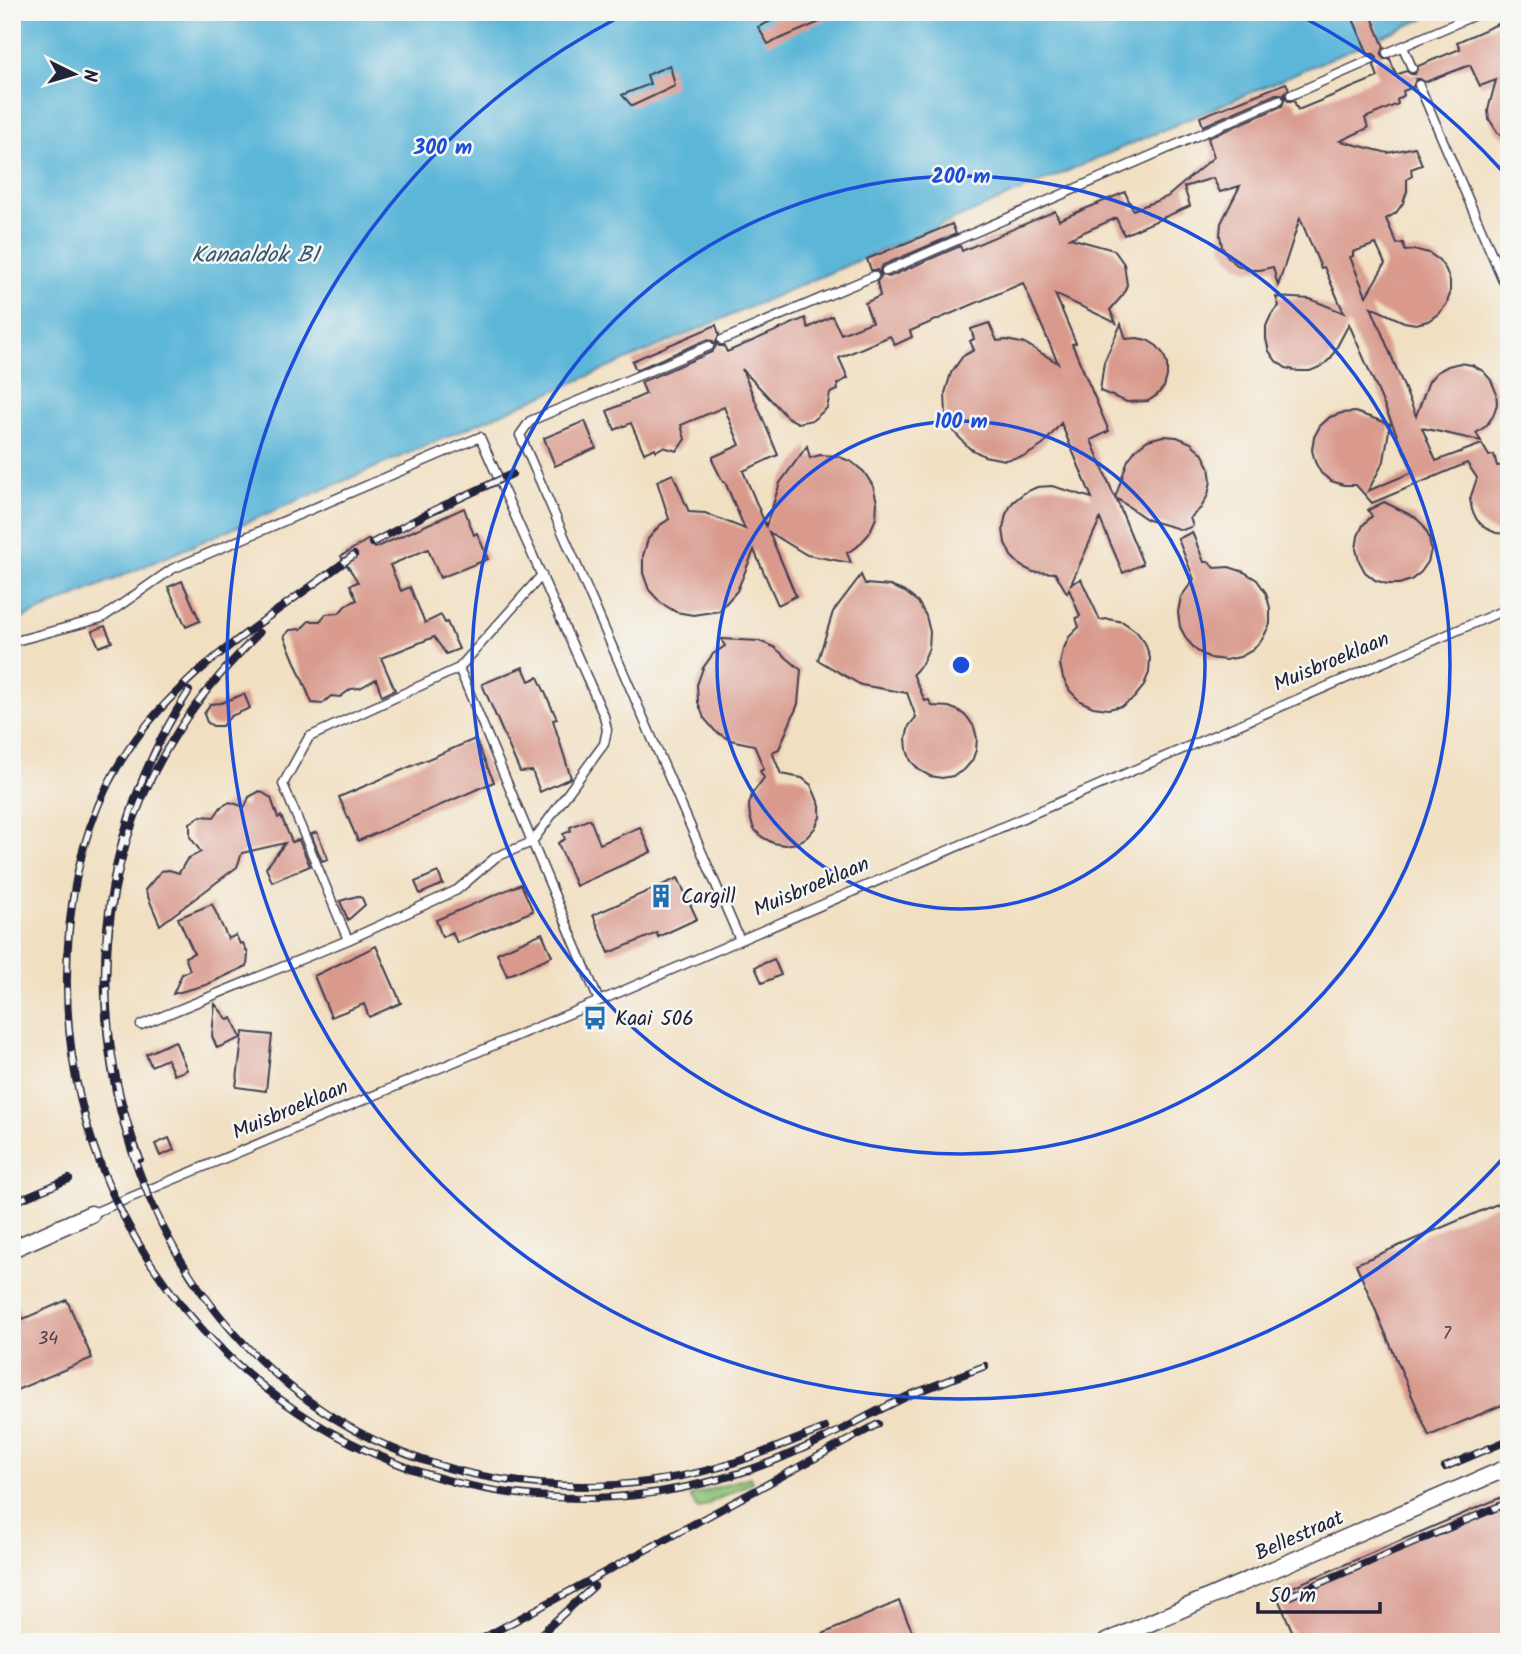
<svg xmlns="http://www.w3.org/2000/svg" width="1521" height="1654" font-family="Kalam,sans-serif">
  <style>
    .green { fill: #8dc477; stroke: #587359; stroke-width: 2 }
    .water { fill: #5bb6d8; stroke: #3e6c8a; stroke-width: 2 }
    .building { fill: #d99a8d; fill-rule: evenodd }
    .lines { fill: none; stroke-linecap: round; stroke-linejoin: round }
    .lane-casing { stroke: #413e4f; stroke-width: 11 }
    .street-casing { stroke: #413e4f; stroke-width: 19 }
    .lane { stroke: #fff; stroke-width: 8 }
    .street { stroke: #fff; stroke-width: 16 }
    .rail-casing { stroke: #22223b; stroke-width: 8 }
    .rail { stroke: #f6f6f2; stroke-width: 5; stroke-dasharray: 16; stroke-linecap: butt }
    .ring { fill: none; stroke: #1d4ed8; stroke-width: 3.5 }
    .labels { text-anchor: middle; stroke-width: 5; stroke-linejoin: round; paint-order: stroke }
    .number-label { font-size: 18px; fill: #504050 }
    .street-label { font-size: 21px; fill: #22223b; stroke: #f6f6f2 }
    .poi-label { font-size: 21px; fill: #22223b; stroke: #f6f6f2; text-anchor: start }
    .water-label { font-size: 23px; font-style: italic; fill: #365672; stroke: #f6f6f2 }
    .centre { fill: #1d4ed8; stroke: #f6f6f2; stroke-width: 3.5 }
    .ring-label { font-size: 21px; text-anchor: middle; font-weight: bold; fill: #1d4ed8; stroke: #f6f6f2; stroke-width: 5; stroke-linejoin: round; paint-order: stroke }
  </style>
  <rect width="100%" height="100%" fill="#f6f6f2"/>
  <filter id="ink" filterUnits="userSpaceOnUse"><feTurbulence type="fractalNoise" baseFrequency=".0143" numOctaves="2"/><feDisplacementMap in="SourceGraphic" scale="14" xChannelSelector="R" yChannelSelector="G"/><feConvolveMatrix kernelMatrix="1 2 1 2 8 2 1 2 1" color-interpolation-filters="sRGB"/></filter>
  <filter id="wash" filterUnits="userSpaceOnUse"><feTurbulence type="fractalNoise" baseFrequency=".00686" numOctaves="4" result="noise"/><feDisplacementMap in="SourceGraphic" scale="28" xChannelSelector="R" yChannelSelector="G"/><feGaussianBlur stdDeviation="1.57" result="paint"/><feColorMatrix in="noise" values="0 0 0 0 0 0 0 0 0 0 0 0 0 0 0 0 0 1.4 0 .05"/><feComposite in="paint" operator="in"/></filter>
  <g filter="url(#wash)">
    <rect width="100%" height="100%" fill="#f1dfc1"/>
    <path class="green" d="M750,1477L752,1482L698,1509L690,1496Z"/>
    <path class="water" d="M12,12H1439L12,623Z"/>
    <g id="blocks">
      <path class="building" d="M774,12H843L768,44L758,27L771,21Z
        M1350,12H1370L1384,47L1381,55L1384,59H1390L1396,75L1406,71L1411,74H1415L1418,66L1460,49L1457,42L1509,19V139L1498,133L1489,119L1488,110L1496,80L1480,86L1470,65L1425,82L1420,79H1416L1413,87L1403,91L1404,95L1397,100L1398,104L1365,118L1368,128L1340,141L1388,153L1415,147L1422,165L1411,169L1412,176L1407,179V191L1403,203L1396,213L1386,219L1397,244L1403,243L1405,251L1417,250L1429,253L1439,260L1446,270L1450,281V294L1446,305L1438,314L1428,321L1416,324L1404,322L1371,307L1416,416L1429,381L1437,372L1448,366L1460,363L1472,365L1483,371L1491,380L1496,392L1497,404L1493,416L1486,426L1476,433L1481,441L1422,428L1436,461L1482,444L1489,456L1494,455L1497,466L1509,465V534L1496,533L1485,528L1477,520L1472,510L1470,499L1477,478L1467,463L1372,503L1356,485H1344L1331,481L1321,473L1315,462L1312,450L1314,437L1320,426L1330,417L1342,413L1355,412L1390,424L1384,461L1368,491L1413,472L1349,324L1331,358L1322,366L1310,371H1298L1286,368L1276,361L1269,351L1266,339V326L1271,315L1279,306L1276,297L1310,299L1344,313L1324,267L1321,268L1300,218L1278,286L1273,267L1260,270H1248L1237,265L1228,257L1222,247L1220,235L1221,223L1240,186L1220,192L1213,178L1184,187L1190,206L1124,235L1116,218L1070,238L1114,250L1124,264L1127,285L1123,295L1110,310L1116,323L1055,294L1076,343L1072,344L1109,431L1091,440L1115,498L1128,460L1137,448L1148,440L1163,436L1177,437L1191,443L1202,453L1209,466L1211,481L1208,495L1201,508L1190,518L1193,526L1183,530L1148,520L1116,498L1143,564L1123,573L1100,519L1071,584L1081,579L1100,620L1108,619L1123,622L1136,631L1145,643L1150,658L1149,673L1143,687L1134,698L1122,706L1108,709L1093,707L1080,701L1070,691L1063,678L1060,664L1063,650L1069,637L1079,627L1076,618L1080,616L1069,589L1067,593L1055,573L1033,572L1021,566L1011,556L1005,543L1003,529L1006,514L1013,502L1024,493L1037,487L1052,486L1092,498L1061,423L1043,445L1025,456L1005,460L984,456L969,448L955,433L946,414L945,393L951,373L963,356L974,350L970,341L974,339L971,329L989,323L997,341L1006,340L1026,344L1058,363L1023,283L910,331L912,337L895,345L890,336L839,358L848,378L837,384L838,390L830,393L827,408L813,420L798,423L787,417L742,369L778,455L743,471L766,526L780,483L807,446L810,458L820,455L837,456L852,462L864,472L873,486L877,502L876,518L869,534L857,547L847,553L851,563L807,555L769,532L796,596L778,605L754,550L737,591L719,611L693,615L676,612L661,603L649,590L643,573V556L648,539L659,526L669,519L657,481L673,474L689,512L705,513L745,529L725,482H723L713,462V457L740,445L724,407L681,425L685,439L677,451L663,447L656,451L655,448L644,453L631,423L615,430L607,411L646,394L641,382L712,352L716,346L713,341L706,340L636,370L632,361L716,325L719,334L716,342L719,346H724L727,352L805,318L808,328L832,316L841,334L872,322L865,303L880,296L877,282L881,276L877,270H871L867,259L952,224L956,234L883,265L880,270V274L889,277L960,246L962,251L1055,211L1059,220L1125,192L1133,210L1167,197L1214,157L1208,138L1282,106L1285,98L1282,94H1276L1203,126L1200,117L1286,83L1289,89L1285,92V97L1288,101H1294L1298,110L1378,77L1374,66L1377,58L1374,54H1368ZM1376,244L1385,264L1366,296L1350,257L1353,256V252Z
        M670,65L675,86L632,106L622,95L650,84L647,75Z
        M1121,324L1126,339L1137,338L1147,340L1157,346L1164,355L1167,365V376L1164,387L1157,395L1148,401L1127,402L1100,391L1104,362Z
        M585,421L596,448L555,466L544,438Z
        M1384,502L1415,517L1424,526L1429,537L1431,550L1428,562L1421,572L1411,580L1399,584H1387L1375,580L1365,572L1359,561L1356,549L1358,536L1363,525L1372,516L1368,510Z
        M464,508L474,535L477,533L488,559L440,578L428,549L390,565L401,591L410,587L425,623L441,615L445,623L447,622L459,649L446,654L434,637L381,658L395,690L382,696L376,679L360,688L351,689L340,697L331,696L322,704L312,703L284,636L290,630L301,629L309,621H320L326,614L339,613L346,605L357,600L350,585L358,582L341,556L369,539L375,548Z
        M1192,532L1204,562H1209L1214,568L1229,567L1244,572L1257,580L1266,593L1270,608V624L1263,638L1253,650L1240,657L1225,660L1210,658L1197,651L1187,640L1180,627L1178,612L1181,597L1194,579L1178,539Z
        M861,575L865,584L890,586L905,592L918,602L926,616L930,632L929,648L922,664L913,674L925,701L929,700L932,706L949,707L959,711L968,718L974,727L977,738L976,750L972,761L964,770L953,776L942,778L930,776L919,770L911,761L907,750L906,738L909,726L916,717L907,693L861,685L818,660L833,612Z
        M182,581L200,621L186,627L168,587Z
        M105,626L112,642L99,647L92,631Z
        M721,639L759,641L774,647L801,670L798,704L779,749L772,752L781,774L802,778L811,785L820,806V817L815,828L807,837L797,843L785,845L773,843L762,837L754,829L750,817L749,805L752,794L764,778L760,771L764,769L754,745L730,740L715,731L704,718L698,702L697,685L703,668L713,654L725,646Z
        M523,667L529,681L538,677L557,719L553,720L571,778L540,792L532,771L520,772L482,684Z
        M244,694L250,708L231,716L222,726H213L207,722L204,714L210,704L221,703Z
        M475,739L494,782L358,841L339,797Z
        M260,791L271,798L278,818L281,816L292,842L299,840L310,866L272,882L266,868L285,843L242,853L237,867L160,925L145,890L161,871L169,870L179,873L187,859L201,852L190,837V823L201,816L214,817L221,807L230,802L245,807L249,797Z
        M590,819L600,844L640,827L651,852L576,886L558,843L565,839L563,834L571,831L570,827Z
        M317,832L328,859L322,861L311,834Z
        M438,872L443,884L420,894L415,882Z
        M678,878L697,919L658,937L657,933L609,953L593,915Z
        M521,884L533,911L457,943L452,932L442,937L436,920Z
        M357,896L362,898L365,905L348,920L340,901Z
        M212,904L228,939L236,935L240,944L243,943L248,954L247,966L206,985L173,994L182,974L190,970L185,957L194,953L178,918Z
        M542,933L552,956L507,976L497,953Z
        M376,946L401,1003L369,1017L364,1004L331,1017L314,976Z
        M774,959L781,975L762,983L755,967Z
        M215,1004L228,1020L232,1018L241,1038L217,1048L212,1036Z
        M243,1032L272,1035L266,1091L236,1087Z
        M175,1041L187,1070L174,1075L167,1059L151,1066L146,1054Z
        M169,1138L174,1150L160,1156L155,1144Z
        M1509,1199V1402L1429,1436L1356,1264Z
        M12,1294L23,1319L67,1300L92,1358L12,1392Z
        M1509,1494V1642H1297L1276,1594Z
        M899,1601L917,1642H804Z"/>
    </g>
  </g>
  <g filter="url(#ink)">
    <use href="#blocks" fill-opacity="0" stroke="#413e4f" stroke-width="2"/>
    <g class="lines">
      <g class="lane-casing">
        <path id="lane" d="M1403,47L1412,68
          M1387,53L1482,12
          M1419,85L1509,294
          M1291,95L1371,60
          M886,271L1279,100
          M722,340L874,276
          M709,346L530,421L520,435L740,940
          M12,642L102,618L172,569L480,437L604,716L607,730L604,744L532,842L496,857L457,890L348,940L141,1025
          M459,668L599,1001
          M348,940L283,784L309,737L459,668L542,575
          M91,1214L590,1005L1509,608"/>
      </g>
      <g class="street-casing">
        <path id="street" d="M12,1249L91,1214
          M1106,1642L1509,1467"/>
      </g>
      <use href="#lane" class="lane"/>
      <use href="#street" class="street"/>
      <g class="rail-casing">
        <path id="rail" d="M372,543L432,511L512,474
          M324,577C242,636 155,691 108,784C77,846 66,919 67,988C70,1273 308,1504 593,1498C666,1496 737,1479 804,1448C842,1431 878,1409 917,1392
          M317,582L354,555
          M189,691C0,976 140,1421 499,1479C571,1491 646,1487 716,1468C753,1458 789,1442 825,1428
          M140,1159C86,1020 96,857 178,731C201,694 229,664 259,633
          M12,1203L69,1179
          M910,1395L985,1366
          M1445,1467L1509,1440
          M1287,1597L1509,1502
          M476,1642L878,1424
          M532,1642L594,1586"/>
      </g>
      <use href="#rail" class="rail"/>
    </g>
  </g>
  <g class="ring">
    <circle cx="961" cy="665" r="244"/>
    <circle cx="961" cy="665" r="489"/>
    <path d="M1506 1155A733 733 0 1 1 623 15M1299 15A733 733 0 0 1 1506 175"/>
  </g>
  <defs>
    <g id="building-bare" transform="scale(1.89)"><path d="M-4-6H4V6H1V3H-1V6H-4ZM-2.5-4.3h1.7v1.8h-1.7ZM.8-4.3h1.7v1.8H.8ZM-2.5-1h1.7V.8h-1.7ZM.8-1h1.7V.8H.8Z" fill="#1f6fb2" stroke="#f6f6f2" stroke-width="2.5" paint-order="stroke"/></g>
    <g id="bus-bare" transform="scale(1.89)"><path d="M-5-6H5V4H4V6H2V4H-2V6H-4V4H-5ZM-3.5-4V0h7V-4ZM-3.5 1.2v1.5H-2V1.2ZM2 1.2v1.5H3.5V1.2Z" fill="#1f6fb2" stroke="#f6f6f2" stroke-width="2.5" paint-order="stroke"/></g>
  </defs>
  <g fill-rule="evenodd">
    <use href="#building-bare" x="661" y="896"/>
    <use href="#bus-bare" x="595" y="1018"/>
  </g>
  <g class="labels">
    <g class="number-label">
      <text x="1447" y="1339">7</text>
      <text x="48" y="1344">34</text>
    </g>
    <g class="street-label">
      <text transform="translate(1331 661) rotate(-23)" y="7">Muisbroeklaan</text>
      <text transform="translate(811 886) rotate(-23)" y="7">Muisbroeklaan</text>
      <text transform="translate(290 1109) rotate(-23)" y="7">Muisbroeklaan</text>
      <text transform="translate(1299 1535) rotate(-24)" y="7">Bellestraat</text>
    </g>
    <g class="poi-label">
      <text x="681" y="903">Cargill</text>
      <text x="615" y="1025">Kaai 506</text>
    </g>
    <g class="water-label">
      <text x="255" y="262">Kanaaldok B1</text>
    </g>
  </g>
  <circle cx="961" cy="665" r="10" class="centre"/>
  <g class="ring-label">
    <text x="443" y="154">300 m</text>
    <text x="961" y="183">200 m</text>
    <text x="961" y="428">100 m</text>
  </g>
  <rect width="1521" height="1654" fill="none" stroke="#f6f6f2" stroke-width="42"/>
  <g transform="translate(74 74) rotate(95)" stroke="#f6f6f2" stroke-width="5" paint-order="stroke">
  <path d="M0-5L12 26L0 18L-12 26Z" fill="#22223b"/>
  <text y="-10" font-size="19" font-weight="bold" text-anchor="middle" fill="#22223b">N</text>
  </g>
  <path d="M1258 1602v10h122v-10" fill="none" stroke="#22223b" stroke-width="3.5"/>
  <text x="1269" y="1602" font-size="21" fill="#22223b" stroke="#f6f6f2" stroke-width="5" paint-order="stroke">50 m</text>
</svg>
